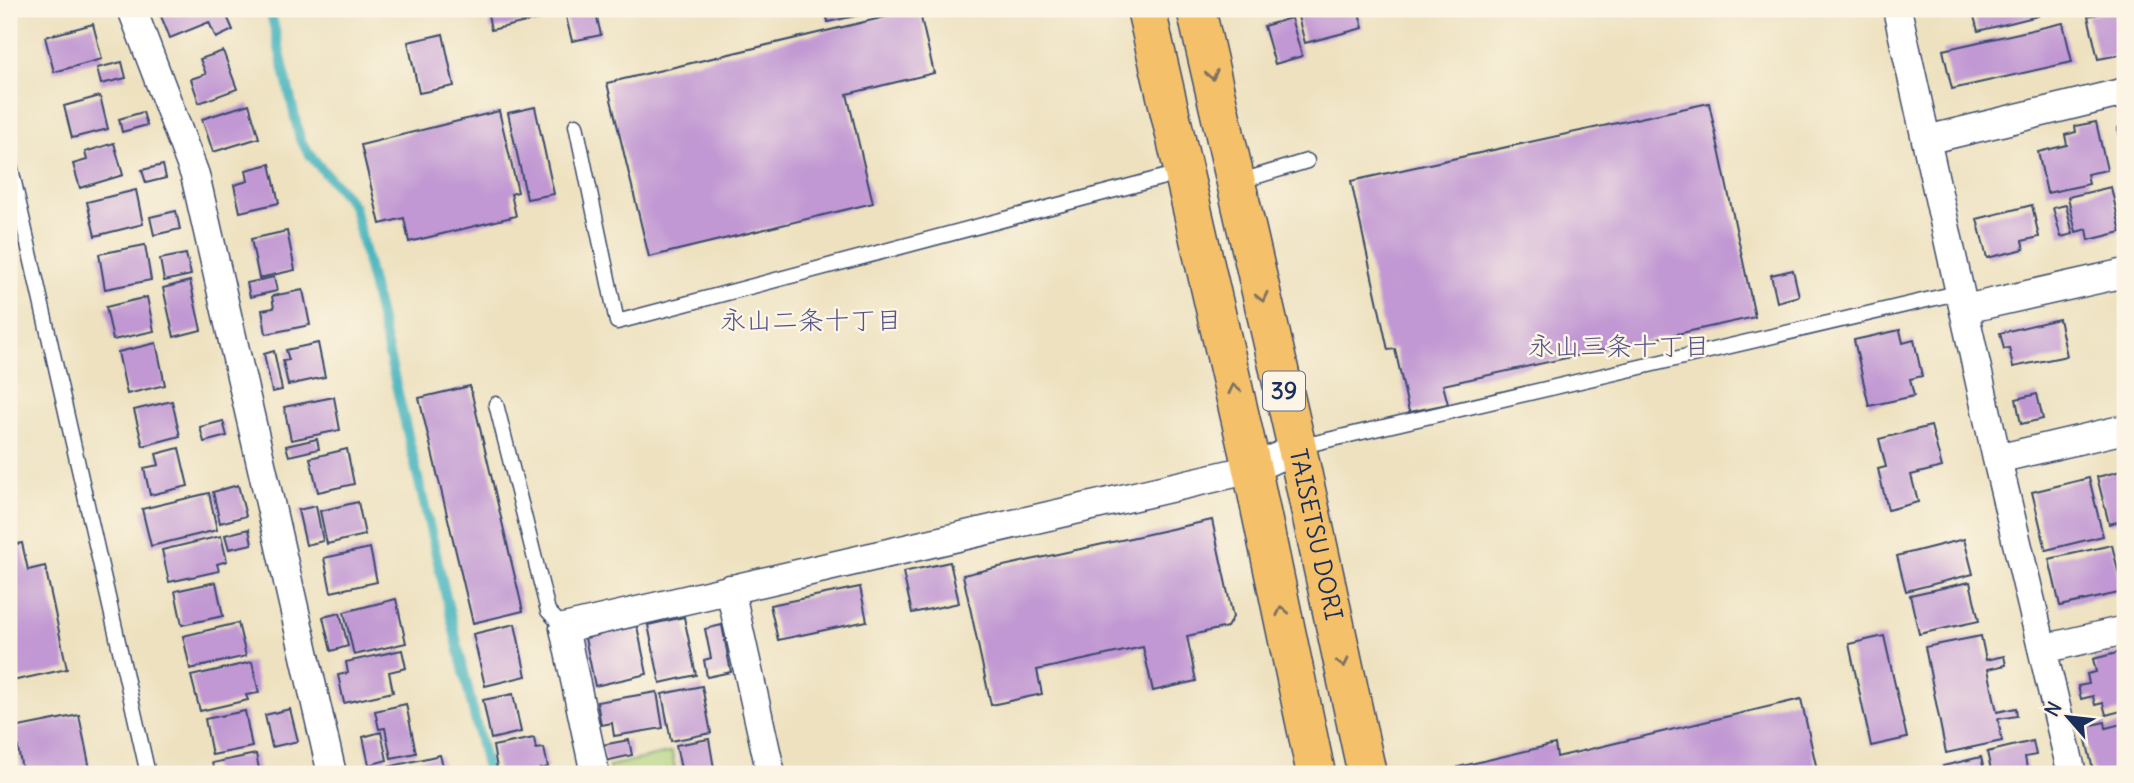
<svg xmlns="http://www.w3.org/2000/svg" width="2134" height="783" font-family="Delius,'Klee One',sans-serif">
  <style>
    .green { fill: #afd27b; stroke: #65806c; stroke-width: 2 }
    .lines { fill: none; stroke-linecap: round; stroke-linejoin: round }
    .stream { stroke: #44b4be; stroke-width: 10 }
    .building { fill: #c198d3 }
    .lane-casing { stroke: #3a4a6d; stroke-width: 17 }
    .street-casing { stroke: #3a4a6d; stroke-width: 31 }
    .highway-casing { stroke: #3a4a6d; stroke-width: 41 }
    .lane { stroke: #fff; stroke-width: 14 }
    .street { stroke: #fff; stroke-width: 28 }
    .highway { stroke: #f4c16a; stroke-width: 38 }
    .oneway { stroke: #7d7163 }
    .labels { text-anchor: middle; stroke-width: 5; stroke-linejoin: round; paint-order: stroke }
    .shield { fill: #fcf5e5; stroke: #5e6a86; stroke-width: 2 }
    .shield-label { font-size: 23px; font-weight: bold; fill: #1b2f5e }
    .street-label { font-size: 24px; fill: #1b2f5e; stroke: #fcf5e5 }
    .neighbourhood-label { font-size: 26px; fill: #555487; stroke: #fcf5e5 }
  </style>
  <rect width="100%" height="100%" fill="#fcf5e5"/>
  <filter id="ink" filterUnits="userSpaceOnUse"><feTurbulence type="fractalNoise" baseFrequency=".0143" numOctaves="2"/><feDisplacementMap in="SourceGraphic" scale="14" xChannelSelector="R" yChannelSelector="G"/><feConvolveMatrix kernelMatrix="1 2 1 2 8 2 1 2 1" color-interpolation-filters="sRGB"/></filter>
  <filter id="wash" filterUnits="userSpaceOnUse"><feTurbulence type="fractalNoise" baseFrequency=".00686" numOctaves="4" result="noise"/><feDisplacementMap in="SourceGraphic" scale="28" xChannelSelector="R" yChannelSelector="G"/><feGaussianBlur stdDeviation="1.57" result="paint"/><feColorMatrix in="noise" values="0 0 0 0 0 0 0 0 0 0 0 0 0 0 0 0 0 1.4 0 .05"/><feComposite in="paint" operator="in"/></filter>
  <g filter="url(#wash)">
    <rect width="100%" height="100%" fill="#ede1bf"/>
    <path class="green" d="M672,752L676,774H611L609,766Z"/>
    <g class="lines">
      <path class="stream" d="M270,9L300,139C314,165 337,183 354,207L488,774"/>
    </g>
    <g id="blocks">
      <path class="building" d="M158,9H224L233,30L216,38L209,22L170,38Z
        M487,9H595L601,35L572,41L565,13L491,30Z
        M825,9H882V10L828,22Z
        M919,9L934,73L847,94L873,203L649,257L607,83Z
        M1296,9H1358L1363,28L1305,43Z
        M1972,9H2036L2038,16L1978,31Z
        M2125,9V54L2098,59L2088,16Z
        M1291,18L1302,56L1275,64L1264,26Z
        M2063,23L2072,62L1952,89L1943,50Z
        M93,24L102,59L54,72L45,37Z
        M443,34L454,86L419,93L408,42Z
        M223,51L237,89L199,103L191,79L206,74L200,59Z
        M122,62L126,78L101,84L97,68Z
        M100,96L108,129L72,138L64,106Z
        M1709,103L1755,317L1443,385L1448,404L1409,412L1395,349L1388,350L1351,181Z
        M249,104L259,138L213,152L202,119Z
        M535,107L554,194L527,199L508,113Z
        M499,111L518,192L511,194L516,216L409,242L404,218L380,224L361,145Z
        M143,112L147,125L122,132L119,119Z
        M2096,122L2107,170L2087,174L2089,184L2047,193L2038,152L2067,145L2065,135L2076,132L2075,126Z
        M2125,126V161H2124L2117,128Z
        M114,143L123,175L80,188L73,164L87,160L85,152Z
        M270,164L279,203L240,212L234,185L248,181L246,170Z
        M163,165L166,178L146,183L142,170Z
        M2111,187L2121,232L2089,240L2087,229L2076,232L2068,197Z
        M136,190L143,224L95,236L87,202Z
        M2032,205L2039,237L2022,241L2024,249L1987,258L1977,219Z
        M2066,205L2073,234L2061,237L2053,208Z
        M176,211L180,229L154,235L150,217Z
        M287,231L295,270L259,278L251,239Z
        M145,245L151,280L105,289L99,254Z
        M186,254L191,275L164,281L160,259Z
        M1793,270L1799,296L1777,302L1771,275Z
        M274,277L277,291L250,297L247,283Z
        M190,281L201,330L174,337L163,288Z
        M303,290L310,325L266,334L262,310L274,308L272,296Z
        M147,297L154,331L113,340L106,307Z
        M2059,319L2067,356L2013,367L2009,348L2004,349L2000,333Z
        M1900,330L1903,343L1914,340L1922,376L1910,379L1914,396L1869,406L1854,340Z
        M156,343L165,385L127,394L118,352Z
        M318,343L325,377L288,385L283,361L289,360L286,350Z
        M274,351L282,390L272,392L264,354Z
        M470,386L523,611L473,623L419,398Z
        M2037,394L2043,419L2021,424L2016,399Z
        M334,397L340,430L291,440L284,407Z
        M172,401L180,436L143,446L134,410Z
        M223,421L227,436L204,442L200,427Z
        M1931,426L1942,467L1911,475L1918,502L1888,510L1878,469L1886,467L1879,439Z
        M317,439L319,449L289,456L286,446Z
        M179,448L188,486L150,495L144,468L159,465L156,454Z
        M347,449L354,484L318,492L310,458Z
        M2125,470V520L2109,524L2097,477Z
        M2089,478L2103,536L2046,550L2032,492Z
        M238,485L246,516L220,523L213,492Z
        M209,493L217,530L151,546L142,509Z
        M358,502L365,535L327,544L320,511Z
        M316,506L323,541L306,545L298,510Z
        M1212,520L1233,617L1227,627L1187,636L1196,681L1153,691L1143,647L1037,670L1042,694L991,705L963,575Z
        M249,529L252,544L229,549L225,535Z
        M221,536L227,561L217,564L219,571L169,582L162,550Z
        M1964,539L1973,574L1906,591L1897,556Z
        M22,543L28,570L45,566L67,669L12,681L9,666V546Z
        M2112,545L2123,592L2060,606L2049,559Z
        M370,548L377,582L331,592L324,558Z
        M950,562L959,603L912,613L903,572Z
        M216,582L223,616L182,625L175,591Z
        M1970,582L1979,621L1919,634L1910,595Z
        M860,587L867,621L778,640L770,605Z
        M396,599L406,643L354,655L344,612Z
        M340,613L348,646L331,651L323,617Z
        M684,617L696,675L660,683L648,625Z
        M238,623L246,656L190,669L183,636Z
        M515,624L526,676L485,686L473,634Z
        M722,625L731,672L707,677L704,660L711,658L705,629Z
        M637,626L647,674L595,686L585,638Z
        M1884,636L1907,738L1871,746L1849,644Z
        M1981,636L1986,660L2004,656L2006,665L1988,669L1997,712L2016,708L2017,716L1998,719L2002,741L1946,753L1925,647Z
        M402,650L406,668L389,672L393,692L344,703L338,675L348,673L346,662Z
        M2125,651V710L2106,715L2103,703L2095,705L2093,696L2081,699L2078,686L2089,684L2087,674L2096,672L2093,659Z
        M252,662L259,693L246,695L248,700L200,711L191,676Z
        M702,686L711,733L671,741L662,694Z
        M657,692L663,728L614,736L612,723L601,725L597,702Z
        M513,694L521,732L491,739L483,700Z
        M1801,699L1818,774H1459L1458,767L1555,744L1557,757Z
        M406,704L416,753L391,758L385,728L379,729L375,711Z
        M290,709L298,741L272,747L265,715Z
        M245,711L252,747L212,755L205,719Z
        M79,715L91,774H23L14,728Z
        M2105,722L2106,728L2125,723V770L2094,774L2083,727Z
        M381,732L387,760L369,765L363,737Z
        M534,738L536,749L544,748L548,767L540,769L541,774H498L493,746Z
        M709,739L715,774H682L676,745Z
        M629,740L632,755L605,761L602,745Z
        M2033,741L2036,755L2025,757L2028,774H1992L1987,752Z
        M256,754L260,774H215L212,763Z
        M440,755L445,774H390L388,767Z
        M1981,757L1985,774H1945L1943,766Z"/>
    </g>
  </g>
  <g filter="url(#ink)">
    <use href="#blocks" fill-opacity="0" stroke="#3a4a6d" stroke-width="2"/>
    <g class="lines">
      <g class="lane-casing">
        <path id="lane" d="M576,125L617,322L1183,172
          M9,160L148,774
          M1238,182L1307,161
          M496,404L548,611L564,628
          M1298,447L1961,292"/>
      </g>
      <g class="street-casing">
        <path id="street" d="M132,9L195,175L332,774
          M1897,9L1997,459L2072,774
          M1926,140L2125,92
          M1965,309L2125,273
          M1997,459L2125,429
          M730,589L771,774
          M2043,649L2125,630
          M595,774L564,628L1252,469L1297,448"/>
      </g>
      <g class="highway-casing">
        <g id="highway">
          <path d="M1146,9L1252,469L1316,774"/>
          <path id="s1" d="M1196,9L1297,448L1367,774"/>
        </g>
      </g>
      <use href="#lane" class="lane"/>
      <use href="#street" class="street"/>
      <use href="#highway" class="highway"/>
    </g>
    <defs><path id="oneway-chevron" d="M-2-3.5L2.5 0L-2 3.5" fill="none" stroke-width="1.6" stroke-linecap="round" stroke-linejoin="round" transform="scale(1.75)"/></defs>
    <g class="oneway">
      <use href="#oneway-chevron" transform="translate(1212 75) rotate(77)"/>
      <use href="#oneway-chevron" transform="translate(1262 297) rotate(77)"/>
      <use href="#oneway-chevron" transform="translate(1234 389) rotate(-103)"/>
      <use href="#oneway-chevron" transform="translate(1282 611) rotate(-102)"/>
      <use href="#oneway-chevron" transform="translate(1343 663) rotate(78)"/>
    </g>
  </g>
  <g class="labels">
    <rect class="shield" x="1263" y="371.5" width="42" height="39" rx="5"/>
    <g class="shield-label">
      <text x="1284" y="399">39</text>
    </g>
    <g class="street-label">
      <text dy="8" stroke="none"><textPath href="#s1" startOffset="539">TAISETSU DORI</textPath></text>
    </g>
    <g class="neighbourhood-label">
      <text x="811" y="329">永山二条十丁目</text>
      <text x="1619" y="355">永山三条十丁目</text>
    </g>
  </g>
  <rect width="2134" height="783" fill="none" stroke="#fcf5e5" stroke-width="35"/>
  <g transform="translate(2068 717) rotate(298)" stroke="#fcf5e5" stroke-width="5" paint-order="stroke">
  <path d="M0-5L12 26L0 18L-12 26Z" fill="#1b2f5e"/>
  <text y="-10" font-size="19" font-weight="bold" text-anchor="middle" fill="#1b2f5e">N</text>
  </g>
</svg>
